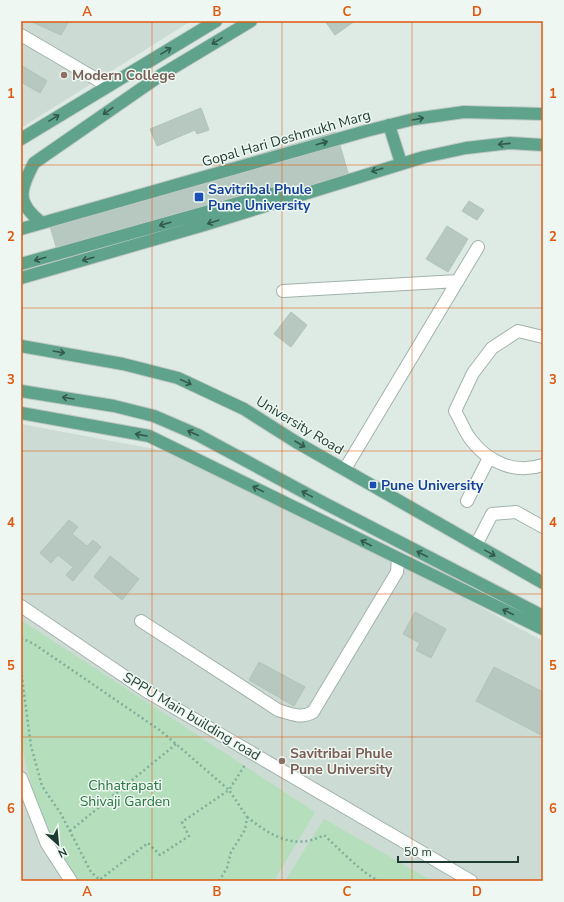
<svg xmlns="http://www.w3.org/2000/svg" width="564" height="902" font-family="'Nunito Sans',sans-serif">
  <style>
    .built { fill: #ccdbd3 }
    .green { fill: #b5debc }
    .building { fill: #b6c8bf; stroke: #b0c4ba }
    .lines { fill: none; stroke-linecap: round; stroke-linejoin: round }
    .minor-casing { stroke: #a1b3ab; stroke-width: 14 }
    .major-casing { stroke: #c0c8c5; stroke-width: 14 }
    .path { stroke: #7cb09b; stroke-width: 2.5; stroke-dasharray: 2 3; stroke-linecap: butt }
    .minor { stroke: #fff; stroke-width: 12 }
    .major { stroke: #5fa38c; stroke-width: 12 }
    .oneway { stroke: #325a4c }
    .grid { fill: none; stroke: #de580e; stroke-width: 1; stroke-opacity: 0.55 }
    .education-dot { fill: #8d6e63; stroke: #eef7f2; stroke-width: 1.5 }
    .transit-dot { fill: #1a4fb4; stroke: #eef7f2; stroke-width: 1.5 }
    .labels { text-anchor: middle; stroke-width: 3; stroke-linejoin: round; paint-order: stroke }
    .education-label { font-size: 14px; font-weight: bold; fill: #785e54; stroke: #eef7f2; text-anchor: start }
    .street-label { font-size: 14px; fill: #1e3b31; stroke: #eef7f2 }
    .transit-label { font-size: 14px; font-weight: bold; fill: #164399; stroke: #eef7f2; text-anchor: start }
    .park-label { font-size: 14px; fill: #26743e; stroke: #eef7f2 }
    .neatline { fill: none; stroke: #de580e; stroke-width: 1.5 }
    .grid-label { font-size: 13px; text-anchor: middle; font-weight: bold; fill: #de580e }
  </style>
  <rect width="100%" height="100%" fill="#deebe4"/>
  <path class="built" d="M21,21H191L21,128Z
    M21,424L208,459L543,641V881H21Z"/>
  <path class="green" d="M21,620L315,812L274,881H71L47,844L21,744Z
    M324,819L432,881H285Z"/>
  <path class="building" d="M30,21H69L61,35Z
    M325,21H355L335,35Z
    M21,65L47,81L40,93L21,82Z
    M201,108L209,130L197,134L195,130L157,146L150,129Z
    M336,132L349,176L60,260L47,216Z
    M469,201L484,210L477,220L462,211Z
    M447,226L468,239L448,272L426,259Z
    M291,312L307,325L291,347L274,334Z
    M69,520L78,527L72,534L87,546L93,540L101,547L73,581L66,575L73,567L58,555L51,563L40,553Z
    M110,556L139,579L122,600L94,577Z
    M415,612L446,629L431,658L416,650L420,643L403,634Z
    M259,662L305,687L294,706L249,680Z
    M494,667L543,692V736L476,701Z"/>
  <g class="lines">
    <g class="minor-casing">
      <path id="minor" d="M21,35L108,86
        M283,291L458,281
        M543,337L518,331L492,348L473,373L455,411C461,421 465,433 472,441C489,463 516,474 543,465
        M345,469L478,247
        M467,501L489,458
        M476,545L492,514L516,512L543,527
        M21,606L146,691L471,881
        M141,621L278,710C291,714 301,719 313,712L397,572L398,559
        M21,778L47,844L71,881"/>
    </g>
    <g class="major-casing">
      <path id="major" d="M389,125L401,163
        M21,139L216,21
        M42,223C15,202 20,190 34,163L161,75L251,21
        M21,229L366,131L414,119L464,112L543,114
        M21,264L270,194L292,192
        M21,278L204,225L424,157L466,148L510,143L543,145
        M21,346L123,364L178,378L244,409L296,442L543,583
        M21,391L114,406L154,416L198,435L324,503L543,616
        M21,413L149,436L543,629"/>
    </g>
    <path class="path" d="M21,638L34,644L161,731L229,790L182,822L189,836L160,855L148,843L99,880
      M21,670L31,746L42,786L61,814L91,872L100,880
      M247,817C270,835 294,851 324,835C336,846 366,877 380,881
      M70,831L176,744
      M219,881L227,868L231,852L245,830L247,817L229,790L245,765"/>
    <use href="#minor" class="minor"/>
    <use href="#major" class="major"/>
  </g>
  <defs><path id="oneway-shaft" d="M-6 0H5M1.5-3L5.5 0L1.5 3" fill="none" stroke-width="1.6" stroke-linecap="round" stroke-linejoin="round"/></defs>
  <g class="oneway">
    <use href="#oneway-shaft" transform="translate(217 41) rotate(149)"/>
    <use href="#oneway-shaft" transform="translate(166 51) rotate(-31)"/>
    <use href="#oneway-shaft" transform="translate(108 111) rotate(145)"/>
    <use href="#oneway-shaft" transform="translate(54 118) rotate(-31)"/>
    <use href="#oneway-shaft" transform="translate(418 119) rotate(-10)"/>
    <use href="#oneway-shaft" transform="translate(322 143) rotate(-16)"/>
    <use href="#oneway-shaft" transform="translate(504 144) rotate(174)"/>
    <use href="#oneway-shaft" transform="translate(377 170) rotate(163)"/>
    <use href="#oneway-shaft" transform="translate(213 222) rotate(162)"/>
    <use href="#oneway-shaft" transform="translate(165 224) rotate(164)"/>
    <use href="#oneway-shaft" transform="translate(40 259) rotate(164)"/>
    <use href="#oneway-shaft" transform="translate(88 259) rotate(164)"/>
    <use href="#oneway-shaft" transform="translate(59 352) rotate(10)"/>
    <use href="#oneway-shaft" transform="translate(186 382) rotate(25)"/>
    <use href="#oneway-shaft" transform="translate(68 398) rotate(-171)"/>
    <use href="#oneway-shaft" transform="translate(193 433) rotate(-156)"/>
    <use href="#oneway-shaft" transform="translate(141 435) rotate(-170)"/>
    <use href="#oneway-shaft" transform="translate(300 444) rotate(30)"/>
    <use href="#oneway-shaft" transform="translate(258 489) rotate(-154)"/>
    <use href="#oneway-shaft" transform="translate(307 494) rotate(-151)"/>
    <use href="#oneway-shaft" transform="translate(366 543) rotate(-153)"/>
    <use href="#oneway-shaft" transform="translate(490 553) rotate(29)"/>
    <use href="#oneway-shaft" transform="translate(422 554) rotate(-153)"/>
    <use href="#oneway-shaft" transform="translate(508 612) rotate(-154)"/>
  </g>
  <path class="grid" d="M152,21V881M282,21V881M412,21V881M21,165H543M21,308H543M21,451H543M21,594H543M21,737H543"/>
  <g class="education-dot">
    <circle cx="64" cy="75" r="4"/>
    <circle cx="282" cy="761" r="4"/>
  </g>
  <g class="transit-dot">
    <rect x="194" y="192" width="10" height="10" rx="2"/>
    <rect x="369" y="481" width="8" height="8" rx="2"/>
  </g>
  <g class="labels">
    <g class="education-label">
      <text x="72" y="80">Modern College</text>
      <text x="290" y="758">Savitribai Phule<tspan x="290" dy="16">Pune University</tspan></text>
    </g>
    <g class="street-label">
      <text transform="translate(286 138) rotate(-16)" y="5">Gopal Hari Deshmukh Marg</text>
      <text transform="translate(300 425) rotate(31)" y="5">University Road</text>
      <text transform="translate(192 716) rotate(31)" y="5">SPPU Main building road</text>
    </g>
    <g class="transit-label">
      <text x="208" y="194">Savitribal Phule<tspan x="208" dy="16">Pune University</tspan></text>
      <text x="381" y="490">Pune University</text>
    </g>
    <g class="park-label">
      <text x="125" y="790">Chhatrapati<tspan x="125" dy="16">Shivaji Garden</tspan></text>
    </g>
  </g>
  <rect width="564" height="902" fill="none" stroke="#eef7f2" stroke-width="44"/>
  <g transform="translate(58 844) rotate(153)" stroke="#eef7f2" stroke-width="3" paint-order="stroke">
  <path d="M0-3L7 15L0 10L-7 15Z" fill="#1e3b31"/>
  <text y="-6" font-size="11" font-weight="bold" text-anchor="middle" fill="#1e3b31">N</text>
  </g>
  <path d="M398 856v6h120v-6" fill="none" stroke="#1e3b31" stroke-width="2"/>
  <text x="404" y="856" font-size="12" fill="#1e3b31" stroke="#eef7f2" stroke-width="3" paint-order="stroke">50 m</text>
  <rect x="22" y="22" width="520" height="858" class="neatline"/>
  <g class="grid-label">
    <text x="87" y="16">A</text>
    <text x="217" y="16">B</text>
    <text x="347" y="16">C</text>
    <text x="477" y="16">D</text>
    <text x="11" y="98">1</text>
    <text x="553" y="98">1</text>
    <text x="11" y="241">2</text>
    <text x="553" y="241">2</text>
    <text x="11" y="384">3</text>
    <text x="553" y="384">3</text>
    <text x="11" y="527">4</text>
    <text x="553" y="527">4</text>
    <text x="11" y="670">5</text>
    <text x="553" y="670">5</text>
    <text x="11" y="813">6</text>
    <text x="553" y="813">6</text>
    <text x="87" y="896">A</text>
    <text x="217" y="896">B</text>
    <text x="347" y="896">C</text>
    <text x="477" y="896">D</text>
  </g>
</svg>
